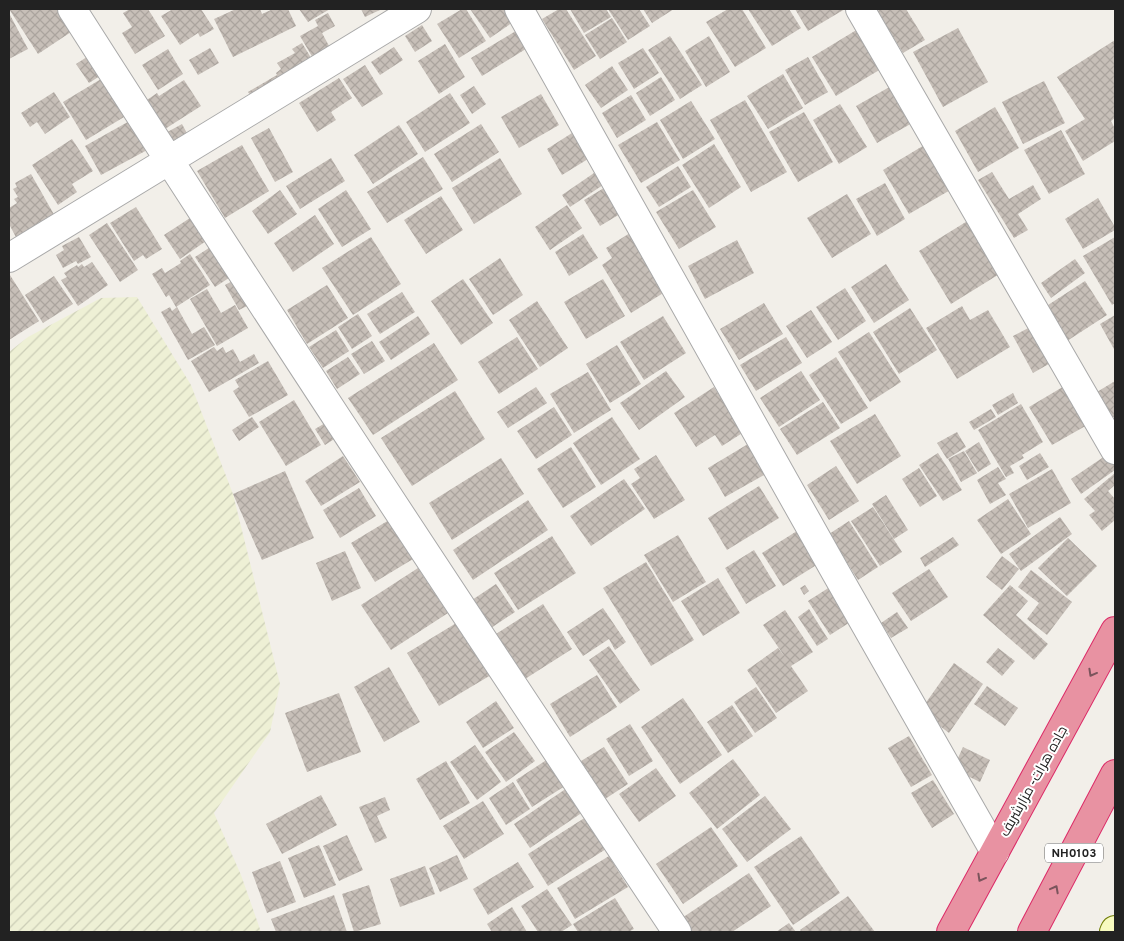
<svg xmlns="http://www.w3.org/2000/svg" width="1124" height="941" font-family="Overpass,Cairo,sans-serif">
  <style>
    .farmland { fill: url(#farmland-furrows) }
    .building { fill: url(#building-cross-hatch) }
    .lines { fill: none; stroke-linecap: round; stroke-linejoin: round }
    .street-casing { stroke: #a9a9a9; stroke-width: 30 }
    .secondary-casing { stroke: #707d05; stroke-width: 30 }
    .highway-casing { stroke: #dc2a67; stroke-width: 30 }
    .street { stroke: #fff; stroke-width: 28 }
    .secondary { stroke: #f7fabf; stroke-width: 28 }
    .highway { stroke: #e892a2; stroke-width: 28 }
    .oneway { stroke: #7b545c }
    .labels { text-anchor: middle; stroke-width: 4; stroke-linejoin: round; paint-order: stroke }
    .shield { fill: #fff; stroke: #646464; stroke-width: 1 }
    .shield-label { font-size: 12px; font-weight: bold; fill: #222 }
    .street-label { font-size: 14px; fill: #222; stroke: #fff }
  </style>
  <defs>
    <pattern id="farmland-furrows" width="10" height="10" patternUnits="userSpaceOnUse" patternTransform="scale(1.25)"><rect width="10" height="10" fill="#eef0d5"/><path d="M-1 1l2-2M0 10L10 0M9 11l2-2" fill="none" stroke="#ccceb7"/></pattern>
    <pattern id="building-cross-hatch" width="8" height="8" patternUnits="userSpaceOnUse" patternTransform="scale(1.25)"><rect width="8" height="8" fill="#c7bfb8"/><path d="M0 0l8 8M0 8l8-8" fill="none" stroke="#aba49e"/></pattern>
  </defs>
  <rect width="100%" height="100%" fill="#f2efe9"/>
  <path class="farmland" d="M137,297L191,385L233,494L280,684L270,732L214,813L241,875L261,932H9V352L28,337L101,298Z"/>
  <path class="building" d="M9,9H59L74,30L38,54Z
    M130,9H148L165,36L135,54L122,33L132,27L123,13Z
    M173,9H201L214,29L200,37L198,33L180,45L161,16Z
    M236,9H260L262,14L273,9H288L296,26L233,57L214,19Z
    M299,9H330L308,22Z
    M361,9H382L365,17Z
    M462,9H466L486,41L459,58L437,24Z
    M470,9H512L519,18L490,38Z
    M559,9H566L596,56L574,70L542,19Z
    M570,9H606L611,17L584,33Z
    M608,9H639L650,26L628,40Z
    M643,9H674L652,23Z
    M728,9H742L766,48L735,67L706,22Z
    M748,9H789L801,28L772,46Z
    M795,9H845L808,31Z
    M882,9H906L925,40L903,53L877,11Z
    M9,13L28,49L9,59Z
    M328,13L335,26L322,33L334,55L317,65L300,36L318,26L315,20Z
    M612,18L627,42L600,59L585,35Z
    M422,25L432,41L415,52L405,36Z
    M958,28L988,82L943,107L913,52Z
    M519,29L529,47L482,76L471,58Z
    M858,29L881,69L836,96L812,57Z
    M670,36L702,85L680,99L648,50Z
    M709,36L730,72L706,87L685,51Z
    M1115,40V118L1111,121L1115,129V141L1083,161L1065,131L1085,119L1057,77Z
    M302,43L316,66L256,103L248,92L277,75L276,73L281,69L277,63L295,53L292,49Z
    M445,44L465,77L439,94L418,61Z
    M394,47L403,60L380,75L371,62Z
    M210,48L219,63L198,75L189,60Z
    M643,48L659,73L634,89L618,63Z
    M168,49L183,74L158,90L142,65Z
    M90,55L103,74L89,83L76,64Z
    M808,57L828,92L805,105L785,70Z
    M365,65L383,94L362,107L343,79Z
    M612,66L628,90L601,108L585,85Z
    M783,74L803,108L768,129L747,96Z
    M106,76L129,114L86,140L63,102Z
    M661,77L675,100L650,116L636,93Z
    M339,78L352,98L331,112L336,120L317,132L299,103Z
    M184,80L201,106L165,129L147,100L157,93L159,96Z
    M1044,81L1065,123L1023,144L1002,102Z
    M893,85L914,122L877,143L856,106Z
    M474,86L486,104L472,114L460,95Z
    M54,92L70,117L45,134L37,122L30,127L21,113Z
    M450,93L470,123L425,152L406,122Z
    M541,94L559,125L519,148L501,117Z
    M631,95L646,120L617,138L602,113Z
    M745,100L787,172L751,192L710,120Z
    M691,101L715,139L683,159L660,120Z
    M840,104L867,147L839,164L813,120Z
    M995,107L1019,148L978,172L955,131Z
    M804,112L833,162L798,182L769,132Z
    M133,119L149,149L101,175L85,146Z
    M657,122L680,160L641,183L618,145Z
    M182,124L189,137L170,149L162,135Z
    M481,124L499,152L452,182L434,154Z
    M399,125L418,154L373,184L354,155Z
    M269,128L293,172L275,182L251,138Z
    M1061,130L1085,174L1049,194L1024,150Z
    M572,133L588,159L562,175L547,149Z
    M72,139L93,171L72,184L77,192L58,205L32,165Z
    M714,144L741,187L709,208L682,165Z
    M926,144L952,189L909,214L883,170Z
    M242,145L269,191L225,218L197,171Z
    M423,157L443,189L387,223L367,192Z
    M331,158L345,181L300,209L286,186Z
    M500,158L522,194L474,224L452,188Z
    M678,166L691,187L659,207L646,187Z
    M992,172L1009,199L1033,185L1041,199L1018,214L1028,230L1014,238L978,180Z
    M594,173L603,185L570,207L562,195Z
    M31,174L56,218L18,241L9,224V208L17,203L14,199L18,197L13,189L17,187L15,183Z
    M885,183L905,219L877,236L856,199Z
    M604,188L620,214L600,226L584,200Z
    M280,190L297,214L268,234L252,211Z
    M346,190L371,229L342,247L318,209Z
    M693,190L716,227L679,249L656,212Z
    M847,194L871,234L832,258L807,218Z
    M441,196L463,230L426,254L404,220Z
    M1098,198L1115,227V230L1083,249L1065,219Z
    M567,205L582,228L550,250L535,227Z
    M136,207L162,249L146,259L143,255L134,261L110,223Z
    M315,215L334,244L293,272L274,243Z
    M190,218L195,226L199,224L209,239L180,259L164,235Z
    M969,220L1001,273L951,304L919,251Z
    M107,223L138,270L120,282L89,235Z
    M630,233L665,292L631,313L602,265L612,258L606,248Z
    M583,234L598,258L569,276L555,252Z
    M79,237L91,257L78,264L76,261L63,268L56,255L64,250L62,246Z
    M371,237L401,284L353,315L322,268Z
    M1115,237V303L1112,305L1083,256Z
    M737,240L754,273L705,299L688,266Z
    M212,246L232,276L215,287L195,257Z
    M190,254L210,285L176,307L169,295L166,297L152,274L162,268L165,273L181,263L180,261Z
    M500,258L523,295L493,315L469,279Z
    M1075,259L1085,273L1051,298L1041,283Z
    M92,262L108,285L78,306L61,280L67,277L64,273L77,265L78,267L82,264L84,267Z
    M886,264L909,300L874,323L851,287Z
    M10,275L39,321L9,340V276Z
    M54,276L73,304L43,323L25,295Z
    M236,279L251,304L239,310L225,285Z
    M463,279L493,323L461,345L431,301Z
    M603,279L625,316L586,339L564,302Z
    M1085,281L1107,315L1067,341L1045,307Z
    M327,285L348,318L307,344L287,310Z
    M845,288L866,321L838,340L816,307Z
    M207,289L221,313L235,305L248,328L217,346L190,299Z
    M402,292L415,312L380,334L367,314Z
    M537,301L568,348L540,367L509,320Z
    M764,303L783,334L739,360L720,329Z
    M962,306L970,320L988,310L1010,347L957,379L926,328Z
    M170,307L172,311L177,307L192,334L204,327L215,345L188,360L161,312Z
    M910,308L937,350L899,374L873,332Z
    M811,310L832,342L807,358L786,326Z
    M358,314L372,336L352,349L338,327Z
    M1115,315V351L1100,324Z
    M418,316L430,334L391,360L379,342Z
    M663,316L686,353L644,380L620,342Z
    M1034,325L1054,361L1033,373L1013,336Z
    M336,330L349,351L323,368L309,347Z
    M869,332L901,382L870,402L838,352Z
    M517,337L538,369L499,394L478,362Z
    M786,337L802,363L756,391L740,365Z
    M372,341L385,361L364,374L351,354Z
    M434,343L458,380L373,435L348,398Z
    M617,345L641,384L610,403L586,364Z
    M214,347L217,351L223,347L226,353L233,349L240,362L254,354L259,363L209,392L191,361Z
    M348,357L360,374L337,389L326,371Z
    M836,357L868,408L841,424L809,375Z
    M268,361L288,395L249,417L233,391L239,387L235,380Z
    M666,371L685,397L639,430L620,403Z
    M801,371L820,400L779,427L760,398Z
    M588,372L611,410L574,433L550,394Z
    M1115,381V416L1112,418L1097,392Z
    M1066,385L1089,424L1052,445L1029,407Z
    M536,387L547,403L508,428L497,412Z
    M714,387L744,432L722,446L715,435L696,447L674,413Z
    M455,391L485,439L412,486L381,438Z
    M1013,393L1018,403L998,415L992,405Z
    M294,400L321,445L286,466L259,422Z
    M823,402L840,428L797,455L780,429Z
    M1021,404L1043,442L1022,455L1024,458L1010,466L1014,473L1006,477L978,430Z
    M554,407L572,435L536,459L517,431Z
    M991,409L996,417L974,430L969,422Z
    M875,414L901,456L857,484L830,441Z
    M252,417L259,427L239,441L232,430Z
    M612,417L640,459L601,485L573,443Z
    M332,419L342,434L325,445L315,429Z
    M957,432L966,447L947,459L937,443Z
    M979,442L991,464L978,472L965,451Z
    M748,444L766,474L725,497L708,468Z
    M571,447L596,487L563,508L537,469Z
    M964,451L977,473L961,482L948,459Z
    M938,453L962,490L943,501L919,465Z
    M1040,453L1049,467L1027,480L1019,466Z
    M1108,454L1115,465V470L1081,494L1071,479Z
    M656,455L685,500L654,519L631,484L640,478L634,469Z
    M343,456L360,482L321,506L305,481Z
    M501,458L524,494L452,540L429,503Z
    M836,466L859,501L829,520L807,485Z
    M998,467L1006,479L998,483L1006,495L990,504L977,480Z
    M919,468L937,496L920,507L902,479Z
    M1052,469L1071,503L1028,528L1009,494Z
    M285,471L314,538L262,560L233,494Z
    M1115,473V485L1108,491L1115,499V520L1102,531L1089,515L1095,511L1084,499Z
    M624,479L645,509L591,546L570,516Z
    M759,486L779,518L727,550L708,518Z
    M359,488L376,516L340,538L323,510Z
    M886,495L908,530L894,539L872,504Z
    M1008,499L1031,534L1001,554L977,520Z
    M528,500L548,530L473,580L453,550Z
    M873,507L902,552L880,566L851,521Z
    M1060,517L1072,534L1021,571L1009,554Z
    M389,520L413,559L375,582L351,543Z
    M849,521L878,567L858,580L829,534Z
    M797,531L818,564L783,586L762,553Z
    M678,535L706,582L673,602L644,555Z
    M552,536L576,573L518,610L494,573Z
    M953,537L959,545L925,567L920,558Z
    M1068,538L1097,566L1067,596L1038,568Z
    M754,550L776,586L746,604L725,568Z
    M345,551L361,588L332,601L316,563Z
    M1002,556L1019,569L1002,590L986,577Z
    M646,562L694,640L651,666L603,588Z
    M418,568L448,613L391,650L361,605Z
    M929,569L948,597L911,621L892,593Z
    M1031,570L1072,602L1047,635L1027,619L1039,603L1018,587Z
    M718,578L740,613L703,636L681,601Z
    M496,584L515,612L491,628L472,600Z
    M805,585L809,591L804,595L800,588Z
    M833,585L855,619L830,635L808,601Z
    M1010,585L1028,601L1016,615L1048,644L1034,660L983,615Z
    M543,604L572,649L525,679L496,634Z
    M603,608L626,642L615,650L609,639L583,656L567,632Z
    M809,609L828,639L817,646L798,617Z
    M785,610L813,652L791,666L808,691L776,713L747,670L778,648L785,657L763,625Z
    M897,612L908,628L891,638L881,623Z
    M458,622L491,675L439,706L407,653Z
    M609,646L640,690L620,704L589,660Z
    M998,648L1015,661L1002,676L986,662Z
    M954,663L983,684L949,733L920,711Z
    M389,667L420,722L384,742L354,687Z
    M597,675L617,707L570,737L550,704Z
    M987,686L1018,708L1005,726L974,704Z
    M756,687L777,718L755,733L734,702Z
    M339,693L361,752L307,772L285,713Z
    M683,698L722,755L680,784L641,727Z
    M496,701L514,728L483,748L466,722Z
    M732,705L753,736L728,753L707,722Z
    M630,724L653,761L629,776L606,739Z
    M514,732L535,761L506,782L485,752Z
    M909,736L932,775L911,787L888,748Z
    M475,745L501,782L477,800L450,762Z
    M604,747L628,784L605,799L581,761Z
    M963,747L990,760L980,782L953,769Z
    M548,759L565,786L532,807L516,780Z
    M733,759L760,795L717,829L689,793Z
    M446,761L470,803L440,820L416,779Z
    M656,768L676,796L639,822L619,794Z
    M933,780L954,814L932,828L911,793Z
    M513,782L530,809L506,825L489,798Z
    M567,788L583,812L530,848L514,824Z
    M321,795L337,825L282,854L266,824Z
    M765,796L791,829L747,862L722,829Z
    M385,797L390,810L377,816L387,838L375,843L359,807Z
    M483,801L504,834L464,859L443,826Z
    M586,817L606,849L548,886L528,854Z
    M711,827L738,866L683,904L656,864Z
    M347,835L363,870L339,881L323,846Z
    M801,836L840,893L793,925L754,867Z
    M319,845L336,885L304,898L288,858Z
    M457,855L468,879L440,892L429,868Z
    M609,856L628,887L575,919L557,888Z
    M280,861L296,902L267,913L252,872Z
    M518,862L534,887L488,915L473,889Z
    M425,866L435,894L400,907L390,879Z
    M749,873L771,906L732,932H692L682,918Z
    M369,885L381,924L354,932L342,894Z
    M547,889L572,925L561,932H538L521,906Z
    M334,895L347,932H276L271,919Z
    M848,896L875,932H802L800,930Z
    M615,898L634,929L628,932H578L573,924Z
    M512,907L527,932H492L487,924Z
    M789,923L796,932H776Z"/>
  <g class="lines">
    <g class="street-casing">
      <path id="street" d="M72,9C270,319 473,626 677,932
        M519,9L836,573L995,852
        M860,9L1115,450
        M9,258L417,9"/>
    </g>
    <g class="secondary-casing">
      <path id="secondary" d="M1114,932L1115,930"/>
    </g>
    <g class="highway-casing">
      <path id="highway" d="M951,932L1115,631
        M1032,932L1115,774"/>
    </g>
    <use href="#street" class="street"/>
    <use href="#secondary" class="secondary"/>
    <use href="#highway" class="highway"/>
  </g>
  <defs><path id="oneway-chevron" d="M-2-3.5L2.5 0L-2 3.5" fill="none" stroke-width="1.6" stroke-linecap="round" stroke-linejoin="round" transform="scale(1.25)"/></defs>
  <g class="oneway">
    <use href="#oneway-chevron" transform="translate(1092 673) rotate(119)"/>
    <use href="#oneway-chevron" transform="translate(981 878) rotate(119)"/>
    <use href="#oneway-chevron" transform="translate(1055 889) rotate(-62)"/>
  </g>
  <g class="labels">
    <rect class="shield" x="1045" y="843.5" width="58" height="19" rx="4"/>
    <g class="shield-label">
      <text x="1074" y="857">NH0103</text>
    </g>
    <g class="street-label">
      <text transform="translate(1033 781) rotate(-61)" y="5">جاده هرات- مزارشریف</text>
    </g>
  </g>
  <rect width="1124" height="941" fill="none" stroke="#222222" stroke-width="20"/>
</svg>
